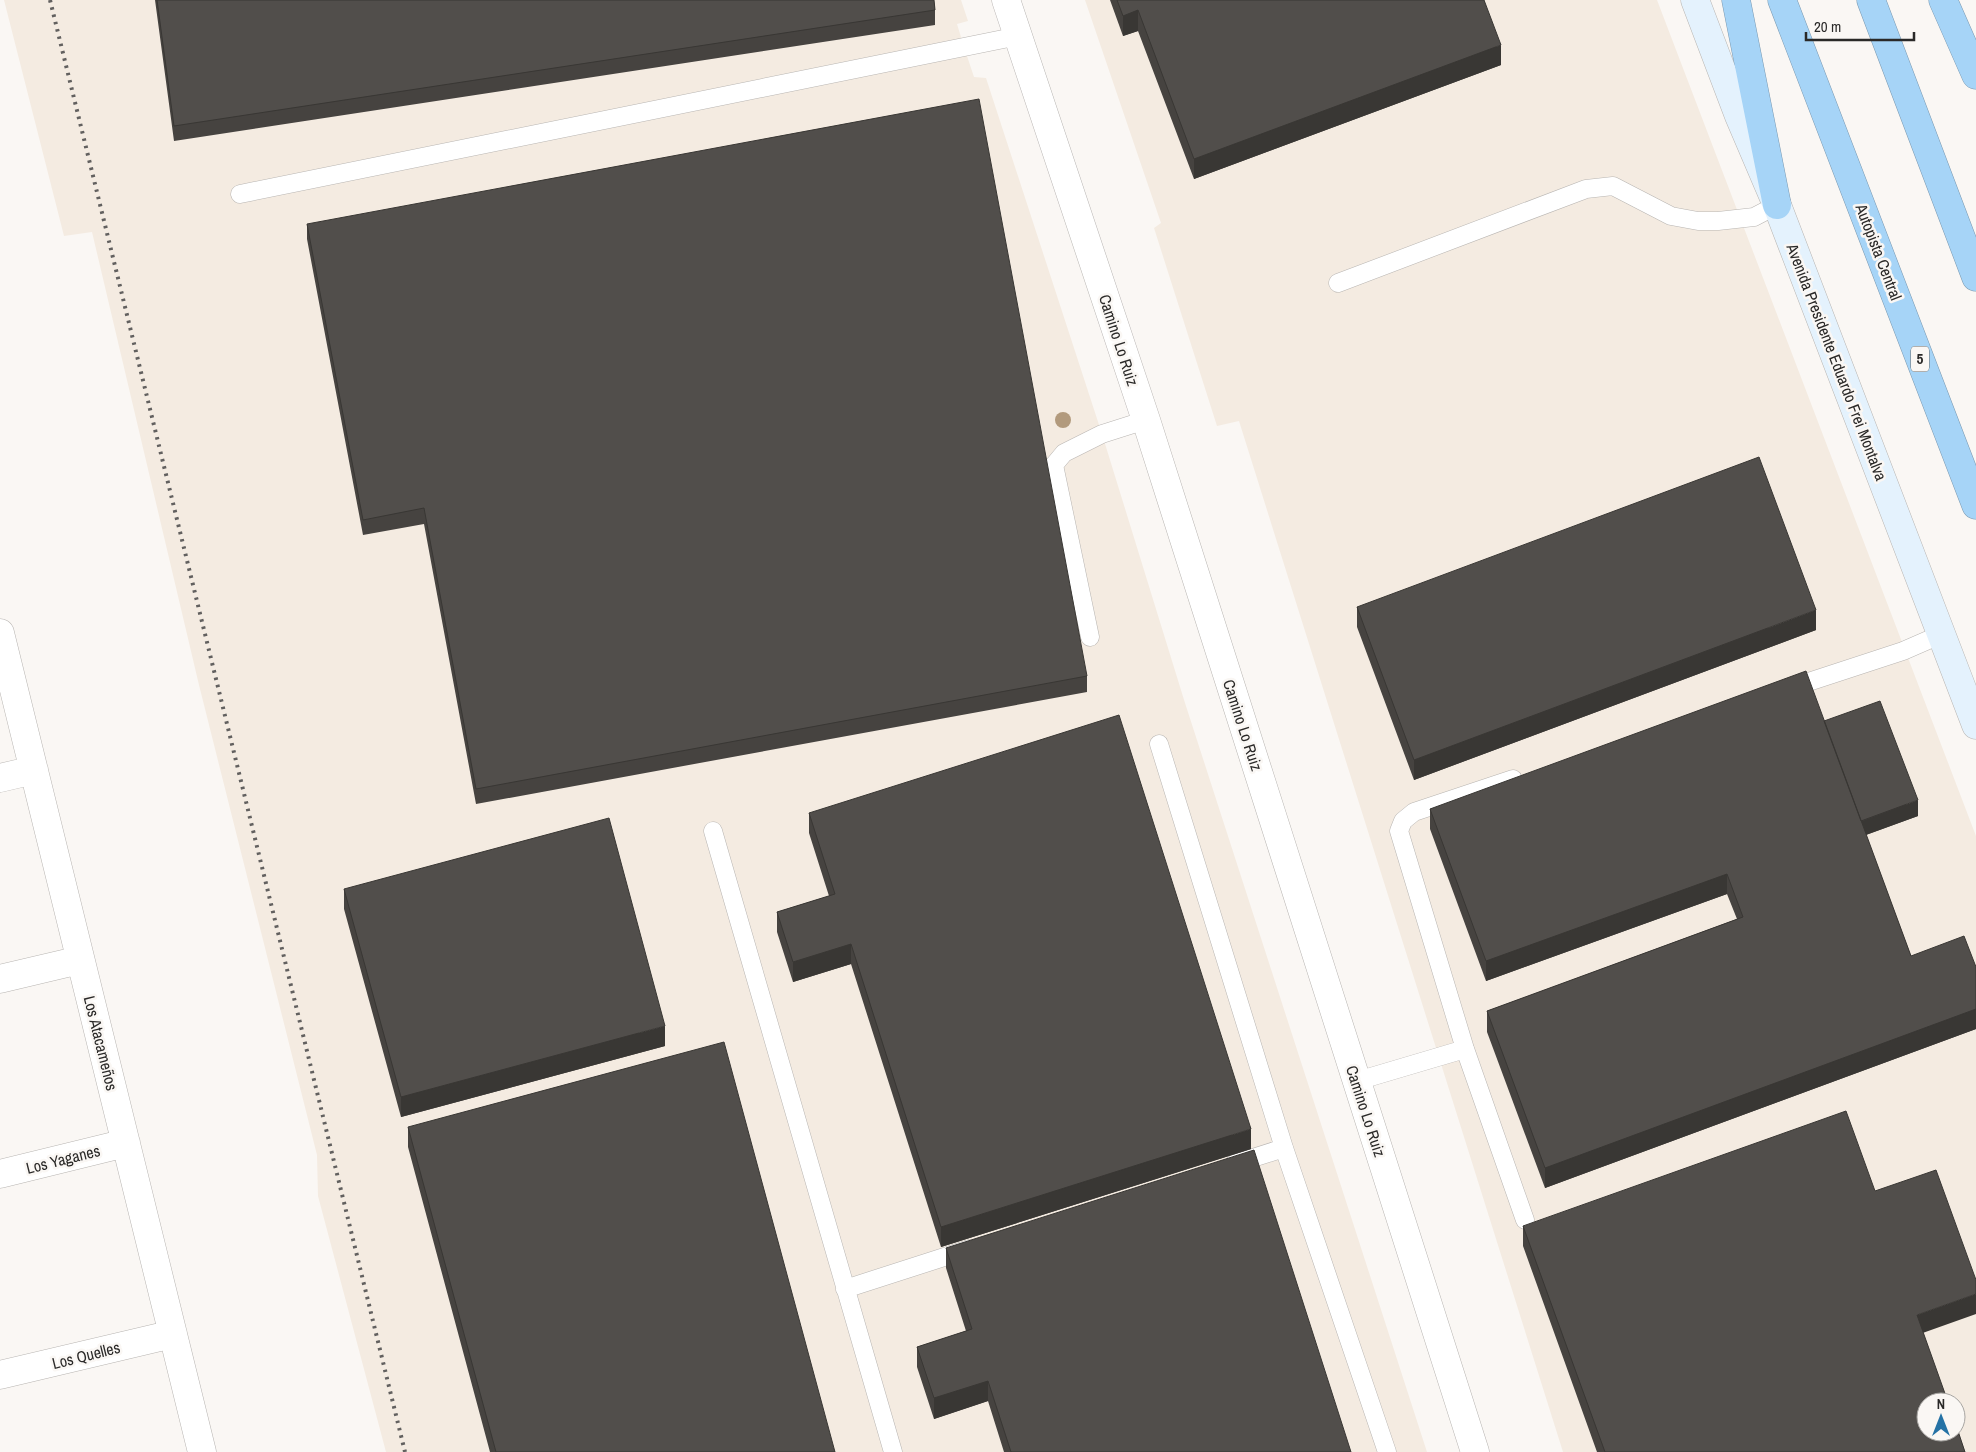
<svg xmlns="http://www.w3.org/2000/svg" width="1976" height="1452" font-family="'Archivo Narrow',sans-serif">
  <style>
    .built { fill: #f4ebe1; fill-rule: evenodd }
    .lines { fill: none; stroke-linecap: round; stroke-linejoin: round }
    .lane-casing { stroke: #b8b5b2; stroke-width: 19 }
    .street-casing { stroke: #b8b5b2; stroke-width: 29 }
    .secondary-casing { stroke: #b8b5b2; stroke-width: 29 }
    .highway-casing { stroke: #7b98af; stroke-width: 29 }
    .lane { stroke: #fff; stroke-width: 18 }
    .street { stroke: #fff; stroke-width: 28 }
    .secondary { stroke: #e4f2fd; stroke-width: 28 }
    .highway { stroke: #a6d4f7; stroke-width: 28 }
    .rail { stroke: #62605f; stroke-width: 4; stroke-dasharray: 2.5 5; stroke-linecap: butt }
    .tree { fill: #b29a7d }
    .wall { fill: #464340 }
    .shaded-wall { fill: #393734 }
    .building { fill: #514e4b; stroke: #393734 }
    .labels { text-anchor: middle; stroke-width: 5; stroke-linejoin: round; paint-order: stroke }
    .shield { fill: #faf7f4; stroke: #686765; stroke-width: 1 }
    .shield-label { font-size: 15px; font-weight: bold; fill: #2a2928 }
    .street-label { font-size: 16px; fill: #2a2928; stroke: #faf7f4 }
  </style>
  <rect width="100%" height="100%" fill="#faf7f4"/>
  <path class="built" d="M4,0H961L968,21L957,24L964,47L974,77L986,78L1102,434L1185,703L1427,1452H386L318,1196L317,1155L199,685L92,232L64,236Z
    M1085,0H1657L1976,836V1452H1563L1239,421L1217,426L1154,228L1161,223ZM1926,1402H1956V1432H1926Z"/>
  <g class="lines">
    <g class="lane-casing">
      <path id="lane" d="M240,194L1018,36
        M1338,283L1586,189L1613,186L1671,216L1698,221H1718L1754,217L1777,205
        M1090,637L1054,465L1064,453L1102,434L1146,420
        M1787,689L1903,651L1942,634
        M1159,744L1284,1148L1387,1452
        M1513,779L1414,812L1403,821L1399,831L1465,1049L1525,1220
        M713,831L893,1452
        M1357,1081L1465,1049
        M1234,1164L1284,1148
        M845,1289L969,1249"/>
    </g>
    <g class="street-casing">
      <path id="street" d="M1006,0L1146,420L1475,1452
        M0,633L202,1452
        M0,778L34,770
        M0,979L80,960
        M0,1174L126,1143
        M0,1375L173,1334"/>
    </g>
    <g class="secondary-casing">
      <path id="secondary" d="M1695,0L1739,116L1777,205L1976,725"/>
    </g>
    <g class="highway-casing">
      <path id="highway" d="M1736,0L1777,205
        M1782,0L1976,505
        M1871,0L1976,277
        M1943,0L1976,75"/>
    </g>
    <use href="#lane" class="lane"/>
    <use href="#street" class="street"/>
    <use href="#secondary" class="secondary"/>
    <use href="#highway" class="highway"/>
    <path class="rail" d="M50,0L405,1452"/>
  </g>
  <circle class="tree" cx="1063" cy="420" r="8"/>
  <path class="wall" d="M155,0H934L935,10V25L174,141Z
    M1110,0H1484L1501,65L1194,179L1138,31L1123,36Z
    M307,224L1087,676V692L476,804L424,524L363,535L307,239Z
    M1357,607L1816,630L1414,780L1357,627Z
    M1824,721L1918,816L1866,835L1911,956L1976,967V1029L1545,1188L1487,1032V1011L1737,919L1727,894L1486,981L1430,829V809Z
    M809,813L1251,1149L941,1247L851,964L793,982L777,932V912L829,896L809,833Z
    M344,889L665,1046L401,1117L344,909Z
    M408,1127L835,1452H490L408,1147Z
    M1523,1226L1923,1333L1965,1452H1597L1523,1246Z
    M946,1248L1351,1452H1004L988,1401L934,1419L917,1367V1347L966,1331L946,1268Z"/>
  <path class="shaded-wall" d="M1138,10V31L1123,36V16Z
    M1501,45V65L1194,179V159Z
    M1816,610V630L1414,780V760Z
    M1918,800V816L1860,837V822Z
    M1727,874V894L1486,981V961Z
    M851,944V964L793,982V962Z
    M1976,1009V1029L1545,1188V1168Z
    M665,1026V1046L401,1117V1097Z
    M1251,1129V1149L941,1247V1227Z
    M1976,1294V1314L1917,1335V1315Z
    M988,1381V1401L934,1419V1398Z"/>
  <path class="building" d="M157,0H934L935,10L174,126Z
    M1117,0H1484L1501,45L1194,159L1138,10L1123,16Z
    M979,99L1087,676L476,789L424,508L363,520L307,224Z
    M1759,457L1816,610L1414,760L1357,607Z
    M1806,671L1911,956L1964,936L1976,967V1009L1545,1168L1487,1011L1743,917L1727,874L1486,961L1430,809Z
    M1880,701L1918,800L1861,821L1824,721Z
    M1119,715L1251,1129L941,1227L851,944L793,962L777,912L835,894L809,813Z
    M609,818L665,1026L401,1097L344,889Z
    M724,1042L835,1452H496L408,1127Z
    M1846,1111L1875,1191L1936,1170L1976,1280V1294L1917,1315L1948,1402H1926V1432H1956V1425L1965,1452H1605L1523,1226Z
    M1254,1150L1351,1452H1011L988,1381L934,1398L917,1347L972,1329L946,1248Z"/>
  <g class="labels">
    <rect class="shield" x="1911" y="346.5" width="18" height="25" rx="4"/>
    <g class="shield-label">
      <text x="1920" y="364">5</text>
    </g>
    <g class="street-label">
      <text transform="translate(1879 252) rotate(69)" y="6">Autopista Central</text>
      <text transform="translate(1119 340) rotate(72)" y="6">Camino Lo Ruiz</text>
      <text transform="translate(1837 362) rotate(69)" y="6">Avenida Presidente Eduardo Frei Montalva</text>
      <text transform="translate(1243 725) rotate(72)" y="6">Camino Lo Ruiz</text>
      <text transform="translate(101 1043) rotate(76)" y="6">Los Atacameños</text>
      <text transform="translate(1366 1111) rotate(72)" y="6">Camino Lo Ruiz</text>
      <text transform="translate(63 1159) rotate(-14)" y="6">Los Yaganes</text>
      <text transform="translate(86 1355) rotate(-14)" y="6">Los Quelles</text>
    </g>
  </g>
  <g transform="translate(1941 1417)"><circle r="24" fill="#faf7f4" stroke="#a7a5a2"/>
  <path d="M0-4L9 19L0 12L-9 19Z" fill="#2572a5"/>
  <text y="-8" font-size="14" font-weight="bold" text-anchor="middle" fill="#2a2928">N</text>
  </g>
  <path d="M1806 32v8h108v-8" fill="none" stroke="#2a2928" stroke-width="2.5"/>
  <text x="1814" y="32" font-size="15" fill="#2a2928" stroke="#faf7f4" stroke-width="4" paint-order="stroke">20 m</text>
</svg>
